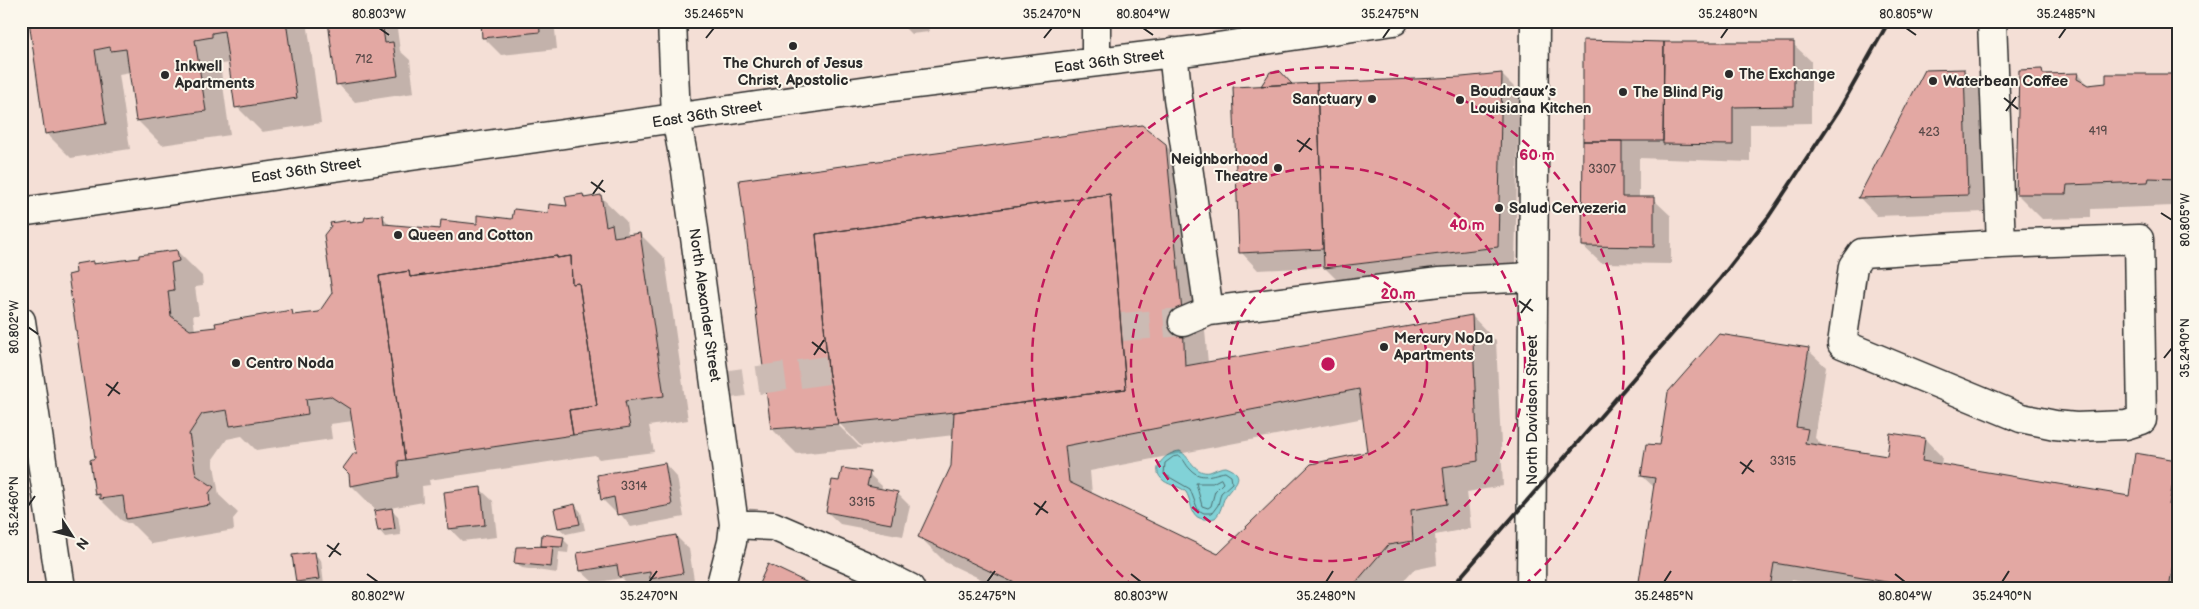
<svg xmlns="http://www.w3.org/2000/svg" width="2199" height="609" font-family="'Balsamiq Sans',sans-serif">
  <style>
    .water { fill: #81d2d7; stroke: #5f8f92 }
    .shadow { fill: #0003; fill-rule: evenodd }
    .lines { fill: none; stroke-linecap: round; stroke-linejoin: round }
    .shore { stroke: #4d6e70; stroke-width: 1 }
    .building { fill: #e3a8a3; stroke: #2b2b2b; fill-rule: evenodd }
    .minor-tunnel { stroke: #ccbbb4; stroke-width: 28; stroke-dasharray: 28 14; stroke-linecap: butt }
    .minor-casing { stroke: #2b2b2b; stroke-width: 31 }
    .minor { stroke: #fbf7ec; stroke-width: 28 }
    .rail { stroke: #2b2b2b; stroke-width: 4 }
    .ticks { fill: none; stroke: #2b2b2b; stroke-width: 2 }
    .ring { fill: none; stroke: #c2185b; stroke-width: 2.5; stroke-dasharray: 9 6 }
    .poi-dot { fill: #2b2b2b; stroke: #fbf7ec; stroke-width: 2 }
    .labels { text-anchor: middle; stroke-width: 4; stroke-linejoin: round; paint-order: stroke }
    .number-label { font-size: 12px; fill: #594a49 }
    .street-label { font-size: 15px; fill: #2b2b2b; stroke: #fbf7ec }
    .poi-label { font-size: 15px; font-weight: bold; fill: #2b2b2b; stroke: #fbf7ec; text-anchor: start }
    .centre { fill: #c2185b; stroke: #fbf7ec; stroke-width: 2.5 }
    .ring-label { font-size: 15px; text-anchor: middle; font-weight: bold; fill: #c2185b; stroke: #fbf7ec; stroke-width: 4; stroke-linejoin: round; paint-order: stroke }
    .neatline { fill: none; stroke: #2b2b2b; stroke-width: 2 }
    .ticks-label { font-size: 12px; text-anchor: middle; fill: #2b2b2b }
  </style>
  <rect width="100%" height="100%" fill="#f4dfd6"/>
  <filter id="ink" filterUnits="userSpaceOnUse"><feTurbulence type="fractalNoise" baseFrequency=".02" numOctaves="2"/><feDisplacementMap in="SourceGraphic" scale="10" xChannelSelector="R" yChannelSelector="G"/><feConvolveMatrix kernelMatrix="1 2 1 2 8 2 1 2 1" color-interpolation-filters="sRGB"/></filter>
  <g filter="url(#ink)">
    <path class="water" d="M1180,451C1190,457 1195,475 1210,472C1215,470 1220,467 1226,467C1250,476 1231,486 1225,497C1221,505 1222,511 1215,518C1188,524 1194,505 1186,492C1180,486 1171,486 1164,481C1148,469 1166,452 1180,451Z"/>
    <path class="shadow" d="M30,21H307L321,123L262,132L237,107L230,63L220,64L230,135L162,145L137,120L130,72L119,74L130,149L71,158L46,133Z
      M329,21H396L400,51L410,60L414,93L355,102L338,84Z
      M482,21H554L557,49L501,55L484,38Z
      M898,21H927L929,32L911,34Z
      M1584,42L1793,44L1811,61V123L1750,124V162L1639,158V199H1653L1671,216V264L1601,263L1583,246Z
      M1963,70L1981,87L1985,212L1877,216L1860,198L1926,71Z
      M2042,71L2046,75L2077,74L2089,86L2178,76V202H2173V206L2091,209V218L2042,219L2017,194Z
      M1280,72L1293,86L1462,79L1501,74L1519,92L1515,264L1342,285L1324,267L1258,270L1241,252L1262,87Z
      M1165,145L1190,170L1208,363L1472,316L1496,341L1503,486L1467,492L1471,528L1435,535L1437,565L1413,570L1397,588H1000L945,562L920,537L953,467L954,435L861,446L838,422H835L861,448L797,454L772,429ZM1364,418L1369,453L1219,556L1092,494L1090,471Z
      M583,196L586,199L601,197L626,221L628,236L640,234L665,259L688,420L649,426L654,452L599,459L595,455L429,480L430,485L422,486L423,502L390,508L398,516L401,535L385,537L379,530L378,512L351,485L359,454L353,421L330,424L332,439L256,450L242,436L227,439L213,459L219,495L238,513L233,519L234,530L152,544L131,523H127L121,520L96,495L91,460L96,459L78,274L92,262L95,265L140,259L177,251L202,276L203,286L195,287L199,315H193L195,331L217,328L291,312L296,316L319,313L333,293L331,224L350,221L353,224L382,216L391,226L441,231L550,214L569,207Z
      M1808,350L1826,367L1815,438L1824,447L1888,457L1925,439L1942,457L1941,466L2130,497L2176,461L2178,463V588H1839L1791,580L1790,588H1639L1655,488L1642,476L1661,446Z
      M665,464L677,477L684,517L631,527L618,511L615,512L602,499Z
      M869,474L882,486L881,490L897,493L910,506L903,536L840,524L827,512L840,482Z
      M480,489L493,501L497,537L462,541L449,528Z
      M575,505L581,512L585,530L566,534L559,528Z
      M543,536L563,539L569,545L568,553L559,552L557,573L522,568L516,562L542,548Z
      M676,536L689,549L695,586L661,588L658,585L632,588L622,578L594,583L581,571Z
      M314,554L321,560L324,585L304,587L297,581Z"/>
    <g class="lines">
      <path class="shore" d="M1179,456C1185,460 1185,464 1190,469C1201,481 1212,474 1225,472L1231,476L1232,483L1221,493L1218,505L1212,513H1204L1198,510L1190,489L1164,474L1165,463L1173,457Z
        M1221,479L1223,483L1215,491L1211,506L1208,508L1202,506L1196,483H1212Z"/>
    </g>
    <path class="building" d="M29,21H286L297,98L235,108L224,31L212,33V37L195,40L206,111L136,121L126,49L111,51L110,47L95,50L106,124L45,134Z
      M328,21H382L385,43L393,42L398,76L336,85Z
      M481,21H539L540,32L482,38Z
      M1583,40L1664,42L1663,141H1583Z
      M1664,42H1794V106L1733,107V145L1663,144Z
      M1964,69L1968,195L1858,198L1925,70Z
      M2042,69L2043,74L2078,73L2077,79L2088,85L2106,83V74H2178V179L2149,178L2148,182L2067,185L2066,194H2016L2019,70Z
      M1280,71L1292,84L1261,86L1270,72Z
      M1502,73L1498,247L1324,268L1317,83L1462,77Z
      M1317,83L1323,249L1239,253L1233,87Z
      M1142,125L1166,144L1183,322L1185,366L1472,315L1478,461L1443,467L1447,504L1411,510L1413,541L1388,545L1351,588H1025L918,537L951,466L954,412L1126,389L1110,194L816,234L828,370L838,424L771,429L739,180ZM1359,389L1367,452L1311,464L1218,554L1069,482L1065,446Z
      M1583,141H1622V197H1654V247L1582,246Z
      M583,194L584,198L601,195L606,226L612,224L614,237L640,233L664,396L625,401L630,427L573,435L569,410L597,406L579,283L572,284L571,256L557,258V256L410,277L409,271L379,276L405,460L398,461L399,477L350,486L349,474L343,468L354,453H357L350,409L330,396L306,399L308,414L230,426L227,410L202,414L189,434L196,475L214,487L209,493L210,505L126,519L123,496L100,499V494L95,495L90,460L95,458L68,275L76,273L75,264L93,261V264L139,258V255L177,250L179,261L171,263L174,290L168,291L171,316L190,330L216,327L215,323L292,310L293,315L319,312L332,293L324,235L331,226L330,223L350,220V223L364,221L365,217L383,215L384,224L440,229L441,220L477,224V215L512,219L514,209L548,213L549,204L567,206L565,197Z
      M1110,194L1126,389L954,412L838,424L828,370L816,234Z
      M557,256V258L571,256L572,284L579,283L597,406L569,410L573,435L405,460L379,276L409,271L410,277Z
      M1719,334L1809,348L1796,427L1808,429L1805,443L1887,456L1890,433L1925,438L1922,461L2129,496L2135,453L2177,460L2169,505L2178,507V533L2169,588H1922L1774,563L1770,588H1638L1655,478L1641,476L1646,444L1660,445L1668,392Z
      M665,463L672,505L617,515L614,497L601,500L597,475Z
      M842,468L870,472L867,486L898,492L891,524L826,512L832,480L839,481Z
      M481,487L485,525L448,529L444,492Z
      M575,504L580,524L558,528L554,509Z
      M392,508L395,529L378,531L374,511Z
      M542,534L564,537L562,547L541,546Z
      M676,535L683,573L650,579V572L619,577L617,565L580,571L577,553Z
      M553,546L551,567L514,563L516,547Z
      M315,552L319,579L296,582L292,555Z
      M768,564L808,583L806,588H757Z"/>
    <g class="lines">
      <path class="minor-tunnel" d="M1122,327L1183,322
        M716,386L828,370"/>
      <g class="minor-casing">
        <path id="minor" d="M672,21L676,118L686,171L734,524L732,542L720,588
          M1096,21V62
          M1992,21L2001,244
          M1173,52L1178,98L1209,311
          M21,212L883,88L1197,50L1394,21
          M2139,239L2142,420L2126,425L2076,427L2055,425L2021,418L1842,344L1853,266L1862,253L2001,244Z
          M21,321L61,588
          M1183,322L1209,311L1439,282L1532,277
          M734,524L773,526L866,566L910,588
          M1531,588L1535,21"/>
      </g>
      <use href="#minor" class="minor"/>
      <path class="rail" d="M1451,588L1720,279L1769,216L1839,110L1889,21"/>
    </g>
  </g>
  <path class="ticks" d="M379,28L389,35M1143,28L1153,35M1906,28L1916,35M706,38L714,28M1044,38L1052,28M1383,38L1390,28M1721,38L1728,28M2059,38L2066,28M2004,98L2018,109M2006,111L2016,97M1297,140L1312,150M1299,152L1310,138M591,182L605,192M593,194L603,180M2161,213L2172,220M1519,301L1533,311M1521,313L1531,299M28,327L38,334M812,342L826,353M814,355L824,340M2164,358L2172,348M106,384L120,394M108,396L118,382M1740,462L1754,472M1742,474L1752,460M1034,503L1048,513M28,506L35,496M1036,515L1046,501M327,545L341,555M329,557L339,543M367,574L378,582M1131,574L1141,582M1895,574L1905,582M649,582L657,571M987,582L995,571M1326,582L1333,571M1664,582L1671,571M2002,582L2009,571"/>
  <g class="ring">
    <circle cx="1328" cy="364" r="99"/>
    <circle cx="1328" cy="364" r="197"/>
    <path d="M1134 587A296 296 0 1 1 1522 587"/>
  </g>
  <g class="poi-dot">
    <circle cx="793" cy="46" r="5"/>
    <circle cx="1729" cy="74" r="5"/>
    <circle cx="165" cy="75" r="5"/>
    <circle cx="1933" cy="81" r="5"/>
    <circle cx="1623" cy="92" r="5"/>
    <circle cx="1372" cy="99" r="5"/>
    <circle cx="1460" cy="100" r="5"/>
    <circle cx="1278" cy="168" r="5"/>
    <circle cx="1499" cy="208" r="5"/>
    <circle cx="398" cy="235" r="5"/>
    <circle cx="1384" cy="347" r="5"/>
    <circle cx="236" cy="363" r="5"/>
  </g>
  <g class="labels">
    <g class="number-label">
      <text x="364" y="63">712</text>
      <text x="2098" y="135">419</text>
      <text x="1929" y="136">423</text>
      <text x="1602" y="173">3307</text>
      <text x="1783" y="465">3315</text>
      <text x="634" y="490">3314</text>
      <text x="862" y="506">3315</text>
    </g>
    <g class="street-label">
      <text transform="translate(1109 61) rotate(-7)" y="5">East 36th Street</text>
      <text transform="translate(707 114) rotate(-9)" y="5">East 36th Street</text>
      <text transform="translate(306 170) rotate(-8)" y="5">East 36th Street</text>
      <text transform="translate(705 305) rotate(82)" y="5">North Alexander Street</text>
      <text transform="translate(1532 410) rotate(-90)" y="5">North Davidson Street</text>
    </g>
    <g class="poi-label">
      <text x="793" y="68" text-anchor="middle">The Church of Jesus<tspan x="793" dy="17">Christ, Apostolic</tspan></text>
      <text x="175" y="71">Inkwell<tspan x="175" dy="17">Apartments</tspan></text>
      <text x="1739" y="79">The Exchange</text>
      <text x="1943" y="86">Waterbean Coffee</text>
      <text x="1470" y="96">Boudreaux’s<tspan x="1470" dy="17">Louisiana Kitchen</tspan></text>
      <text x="1633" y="97">The Blind Pig</text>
      <text x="1362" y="104" text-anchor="end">Sanctuary</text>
      <text x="1268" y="164" text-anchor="end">Neighborhood<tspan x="1268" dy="17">Theatre</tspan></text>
      <text x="1509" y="213">Salud Cervezeria</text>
      <text x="408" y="240">Queen and Cotton</text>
      <text x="1394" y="343">Mercury NoDa<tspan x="1394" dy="17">Apartments</tspan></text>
      <text x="246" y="368">Centro Noda</text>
    </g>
  </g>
  <circle cx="1328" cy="364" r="8" class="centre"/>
  <g class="ring-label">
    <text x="1537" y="160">60 m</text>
    <text x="1467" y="230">40 m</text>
    <text x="1398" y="299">20 m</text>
  </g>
  <rect width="2199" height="609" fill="none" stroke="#fbf7ec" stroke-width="55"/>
  <g transform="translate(72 536) rotate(126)" stroke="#fbf7ec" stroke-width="4" paint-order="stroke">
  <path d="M0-4L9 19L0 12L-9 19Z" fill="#2b2b2b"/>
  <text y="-8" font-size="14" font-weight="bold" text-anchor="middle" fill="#2b2b2b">N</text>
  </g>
  <rect x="28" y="28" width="2144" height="554" class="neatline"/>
  <g class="ticks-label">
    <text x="379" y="18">80.803°W</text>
    <text x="714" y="18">35.2465°N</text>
    <text x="1052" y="18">35.2470°N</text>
    <text x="1143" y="18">80.804°W</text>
    <text x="1390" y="18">35.2475°N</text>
    <text x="1728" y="18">35.2480°N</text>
    <text x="1906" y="18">80.805°W</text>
    <text x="2066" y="18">35.2485°N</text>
    <text transform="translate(2185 220) rotate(-90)" y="4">80.805°W</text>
    <text transform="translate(14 327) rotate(-90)" y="4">80.802°W</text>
    <text transform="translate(2185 348) rotate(-90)" y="4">35.2490°N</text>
    <text transform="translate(14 506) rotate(-90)" y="4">35.2460°N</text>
    <text x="378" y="600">80.802°W</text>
    <text x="649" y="600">35.2470°N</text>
    <text x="987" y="600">35.2475°N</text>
    <text x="1141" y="600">80.803°W</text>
    <text x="1326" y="600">35.2480°N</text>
    <text x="1664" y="600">35.2485°N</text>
    <text x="1905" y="600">80.804°W</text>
    <text x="2002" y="600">35.2490°N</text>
  </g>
</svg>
